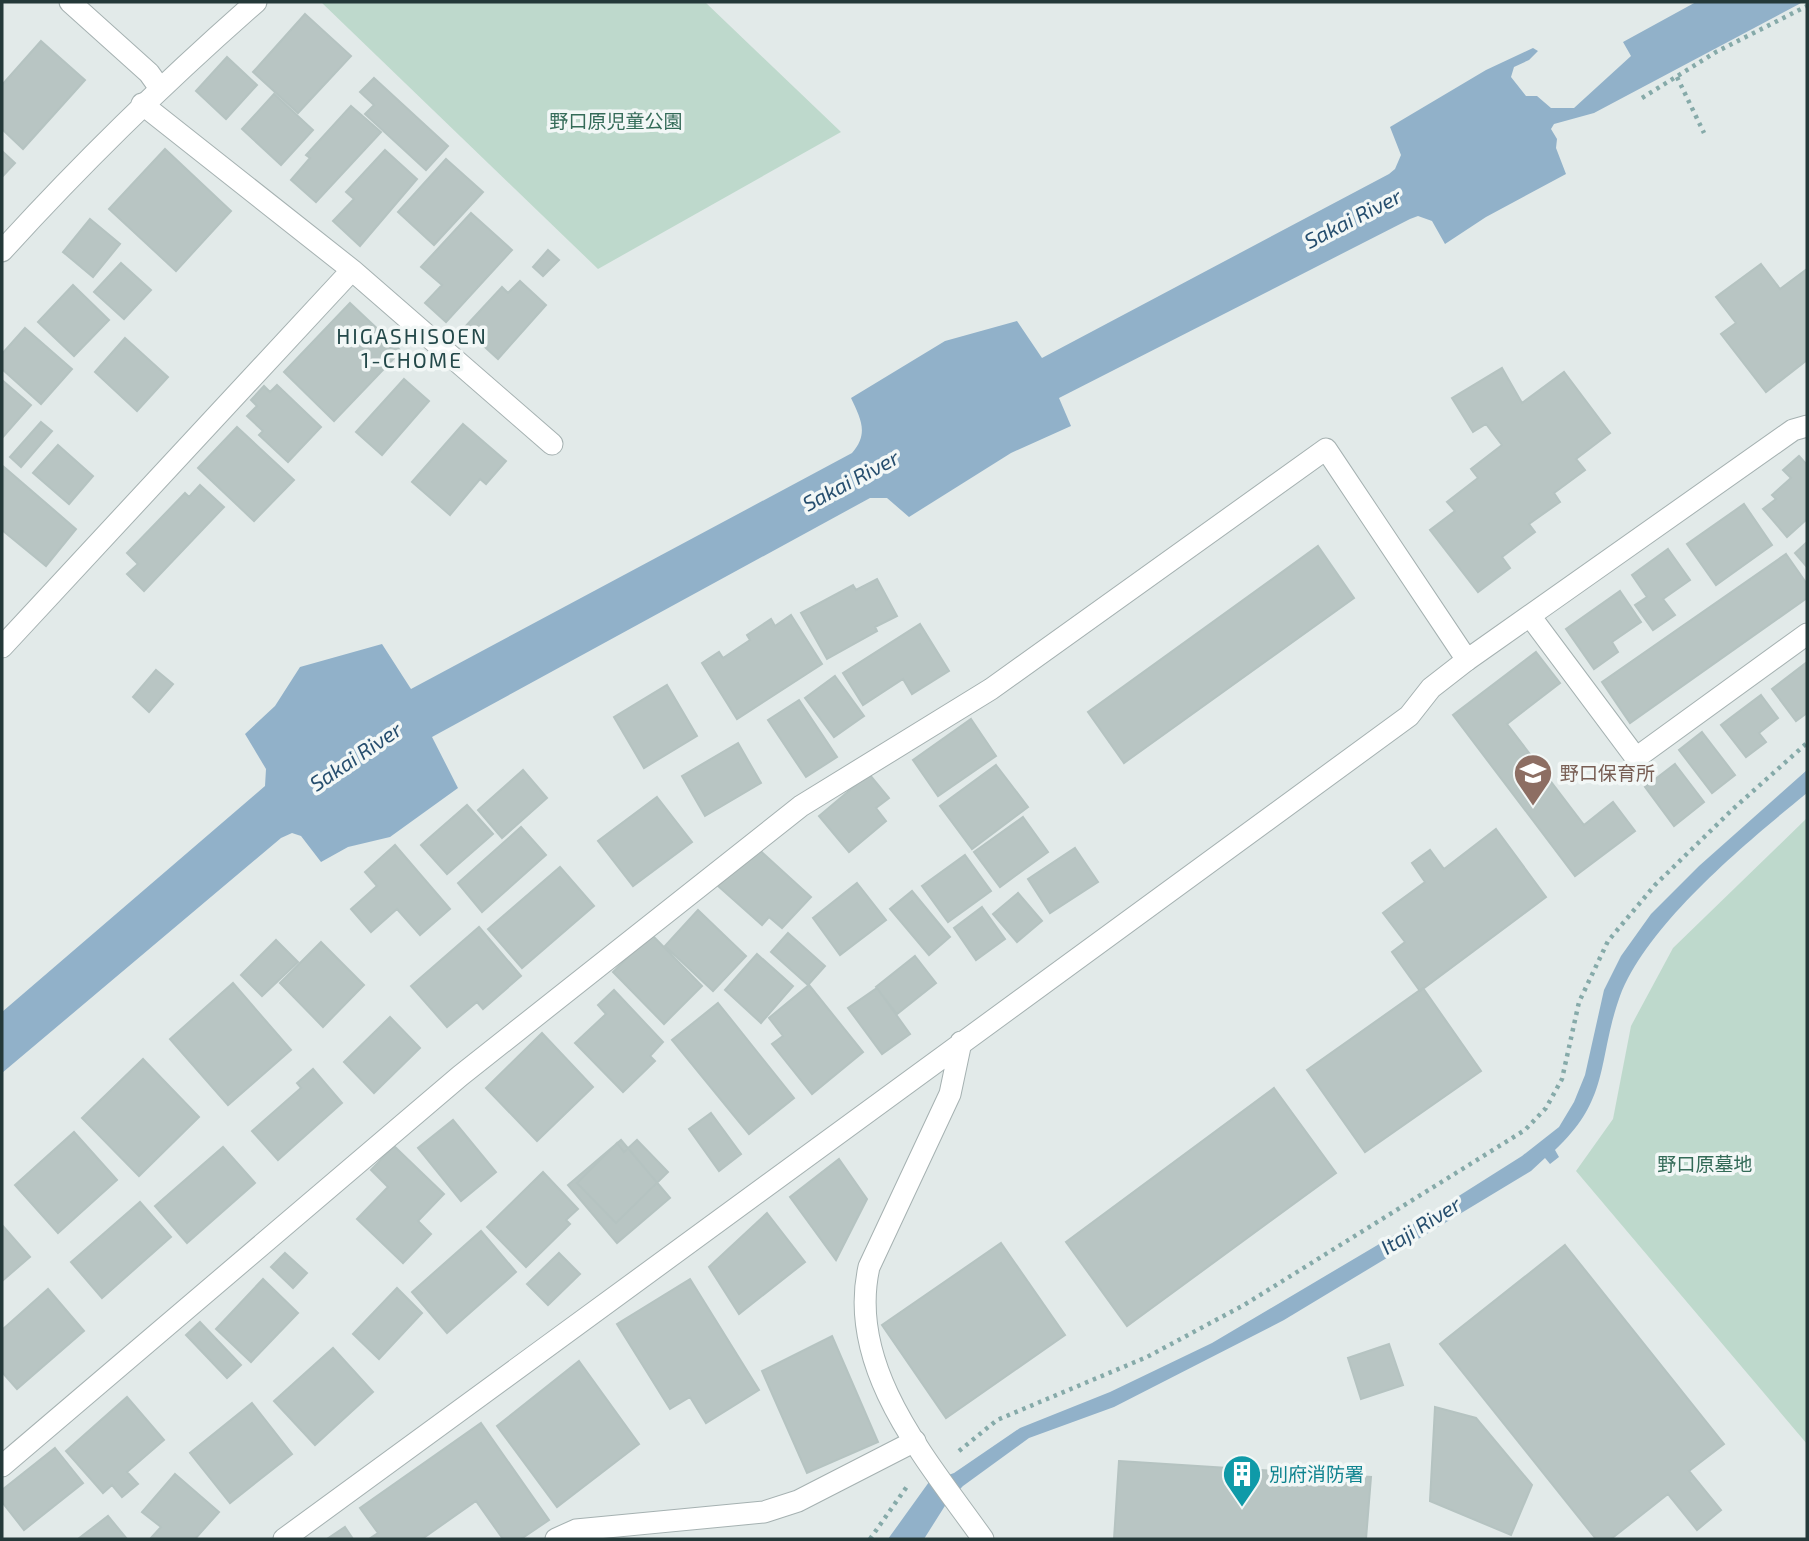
<svg xmlns="http://www.w3.org/2000/svg" width="1809" height="1541" font-family="'Exo 2','Noto Sans JP',sans-serif">
  <style>
    .green { fill: #bed9cc }
    .water { fill: #91b1c9 }
    .building { fill: #b8c5c3; stroke: #b5c3c1; stroke-width: 2 }
    .lines { fill: none; stroke-linecap: round; stroke-linejoin: round }
    .minor-casing { stroke: #a5b1b1; stroke-width: 23 }
    .tertiary-casing { stroke: #a5b1b1; stroke-width: 23 }
    .path { stroke: #86aaa9; stroke-width: 4.5; stroke-dasharray: 3.5 5; stroke-linecap: butt }
    .minor { stroke: #fff; stroke-width: 21 }
    .tertiary { stroke: #fff; stroke-width: 21 }
    .labels { text-anchor: middle; stroke-width: 7; stroke-linejoin: round; paint-order: stroke }
    .park-label { font-size: 19px; fill: #346b58; stroke: #f2f7f6 }
    .education-label { font-size: 19px; fill: #785e54; stroke: #f2f7f6; text-anchor: start }
    .culture-label { font-size: 19px; fill: #0d838f; stroke: #f2f7f6; text-anchor: start }
    .water-label { font-size: 21px; font-style: italic; fill: #264e6e; stroke: #f2f7f6 }
    .neighbourhood-label { font-size: 21px; letter-spacing: 2px; fill: #234849; stroke: #f2f7f6 }
  </style>
  <rect width="100%" height="100%" fill="#e2eae9"/>
  <path class="green" d="M321,2H705L841,132L598,269Z
    M1807,818V1444L1576,1171L1613,1119L1631,1026L1673,948Z"/>
  <path class="water" d="M1696,2H1803L1594,113L1554,124L1551,129L1557,139L1556,148L1566,174L1486,217L1445,244L1432,221L1418,216L1410,219L1059,398L1071,426L1011,453L909,517L887,498H870L432,737L458,788L390,837L348,847L321,862L301,836L292,833L281,838L2,1073V1012L265,786L266,769L245,734L275,706L300,667L382,644L411,689L852,453C869,434 861,419 851,398L945,341L1017,321L1042,358L1389,174L1395,169L1401,155L1390,127L1486,70L1533,48L1538,51L1529,60L1514,67L1511,77L1526,96H1537L1551,108H1574L1631,56L1623,42Z
    M1807,770V793C1747,842 1648,923 1620,996C1597,1060 1611,1098 1555,1150L1559,1157L1550,1164L1545,1158L1531,1171L1284,1320L1114,1407L1029,1438L963,1486L948,1501L924,1539H888L929,1482L954,1473L1020,1428L1110,1392L1212,1343L1435,1211L1522,1156L1559,1127L1574,1102L1585,1075L1604,990L1621,956L1651,914L1699,866Z"/>
  <path class="building" d="M305,14L351,56L298,113L253,72Z
    M41,41L85,80L23,149L2,129V85Z
    M227,57L257,85L226,119L196,91Z
    M374,78L448,146L426,170L365,114L374,105L360,92Z
    M274,94L313,130L281,165L242,129Z
    M351,106L381,132L316,202L291,180L310,158L306,155Z
    M165,149L231,211L176,271L109,209Z
    M385,150L417,179L360,246L333,221L354,199L346,192Z
    M2,151L15,163L2,177Z
    M446,159L483,192L434,245L398,212Z
    M471,213L512,250L446,322L425,303L442,285L421,267Z
    M90,219L120,244L93,277L63,252Z
    M548,250L559,260L543,276L533,267Z
    M121,263L151,290L124,319L94,292Z
    M1761,264L1780,289L1807,269V360L1766,392L1721,334L1736,323L1716,297Z
    M520,281L546,305L498,359L464,328L502,287L508,293Z
    M73,285L109,320L74,356L38,322Z
    M350,303L401,351L334,421L284,372Z
    M25,328L72,369L41,404L2,369V354Z
    M125,338L168,377L137,411L95,372Z
    M1502,368L1522,403L1564,372L1610,433L1576,459L1585,470L1554,493L1560,502L1529,524L1535,532L1502,557L1510,568L1478,592L1430,530L1455,511L1447,502L1478,478L1471,469L1502,445L1486,424L1473,432L1452,398Z
    M404,379L429,401L382,455L356,432Z
    M2,380L31,405L2,438Z
    M277,385L321,427L288,462L259,435L263,431L247,416L257,406L251,400L264,386L270,392Z
    M41,422L52,431L21,467L10,457Z
    M463,424L506,461L486,484L480,479L450,515L412,482Z
    M237,427L294,480L254,521L198,468Z
    M58,445L93,476L69,504L33,473Z
    M1799,456L1807,465V519L1787,537L1763,509L1776,499L1772,495L1791,478L1783,470Z
    M4,467L76,529L46,566L2,530Z
    M200,485L224,507L144,591L127,574L138,564L127,553L185,493L189,497Z
    M1744,504L1772,545L1716,585L1687,544Z
    M1807,542V567L1795,553Z
    M1318,546L1354,598L1124,763L1088,712Z
    M1668,549L1690,580L1663,599L1675,615L1653,630L1635,605L1647,597L1632,575Z
    M1786,554L1807,584V598L1630,723L1602,682Z
    M877,579L897,616L875,627L877,631L827,659L801,613L853,585L856,590Z
    M1620,591L1641,622L1612,642L1618,652L1594,669L1566,629Z
    M791,615L822,664L737,719L702,663L719,652L723,658L750,640L747,635L771,619L775,626Z
    M920,624L949,671L912,694L903,679L863,705L843,673Z
    M1536,652L1560,683L1507,724L1584,825L1613,802L1635,831L1575,876L1453,715Z
    M1807,662V713L1796,721L1772,689Z
    M156,670L173,684L149,712L133,697Z
    M835,676L864,716L834,737L805,698Z
    M667,685L697,736L644,768L614,717Z
    M1761,695L1778,718L1759,733L1766,742L1746,757L1721,725Z
    M799,700L837,757L806,777L768,720Z
    M971,719L996,756L938,796L913,760Z
    M1702,732L1735,775L1712,793L1679,750Z
    M738,743L761,783L705,816L682,776Z
    M1675,764L1704,802L1674,826L1645,787Z
    M996,765L1028,807L972,849L940,806Z
    M523,770L547,798L502,838L478,810Z
    M869,774L889,798L876,808L886,821L849,852L819,816Z
    M657,797L692,842L633,886L598,841Z
    M467,805L493,834L447,874L421,845Z
    M1023,817L1048,852L1000,887L974,852Z
    M521,827L546,855L482,912L458,883Z
    M1496,829L1546,897L1420,991L1392,952L1405,942L1383,913L1425,882L1412,863L1430,850L1444,869Z
    M395,845L450,909L420,935L397,909L371,932L351,909L377,886L365,872Z
    M755,846L811,897L782,928L769,917L762,925L718,886Z
    M1075,848L1098,882L1050,913L1028,879Z
    M965,855L991,891L948,922L922,886Z
    M560,867L594,906L522,968L488,929Z
    M857,883L886,920L840,955L813,918Z
    M912,891L950,937L929,955L890,909Z
    M1018,893L1042,921L1017,942L993,914Z
    M982,907L1005,939L976,960L954,928Z
    M698,910L746,956L713,991L665,946Z
    M479,927L521,976L483,1009L477,1002L447,1027L411,986Z
    M788,933L825,966L808,985L771,952Z
    M651,934L702,986L664,1024L613,972Z
    M276,940L298,962L262,996L241,975Z
    M321,942L364,985L323,1027L280,983Z
    M757,954L793,986L761,1023L725,990Z
    M915,956L936,983L897,1014L876,987Z
    M233,983L291,1050L228,1105L170,1039Z
    M809,985L863,1052L812,1094L772,1044L783,1036L769,1018Z
    M877,988L910,1034L882,1054L848,1008Z
    M1423,988L1481,1071L1365,1152L1307,1070Z
    M614,990L663,1042L650,1056L655,1061L623,1092L575,1043L606,1014L598,1005Z
    M718,1003L794,1098L749,1134L672,1040Z
    M390,1017L420,1048L374,1093L344,1062Z
    M542,1033L593,1087L537,1141L486,1088Z
    M143,1059L199,1117L139,1176L82,1118Z
    M313,1069L342,1103L278,1160L252,1131L301,1088L297,1083Z
    M1274,1088L1336,1173L1127,1326L1066,1242Z
    M711,1113L741,1154L719,1171L689,1129Z
    M453,1120L496,1172L461,1201L418,1148Z
    M74,1132L117,1180L58,1233L15,1185Z
    M621,1140L670,1198L617,1243L568,1185Z
    M637,1140L668,1172L616,1223L577,1183L617,1143L624,1152Z
    M394,1146L444,1194L418,1221L431,1234L403,1263L357,1219L388,1187L371,1170Z
    M223,1147L255,1183L187,1243L155,1206Z
    M839,1159L867,1199L836,1260L790,1197Z
    M543,1172L578,1209L566,1220L570,1224L526,1267L487,1227Z
    M140,1202L171,1237L102,1298L71,1262Z
    M767,1213L805,1262L739,1314L709,1267Z
    M2,1225L30,1257L2,1281Z
    M481,1231L516,1272L447,1333L412,1292Z
    M1001,1243L1065,1335L946,1418L882,1325Z
    M1565,1245L1724,1444L1689,1471L1721,1510L1697,1530L1668,1494L1611,1539H1596L1440,1344Z
    M285,1253L307,1273L293,1288L271,1267Z
    M559,1253L580,1274L548,1305L527,1284Z
    M263,1279L298,1313L251,1362L216,1329Z
    M690,1279L759,1390L706,1423L690,1397L670,1409L617,1324Z
    M397,1288L422,1313L379,1359L353,1334Z
    M48,1289L84,1331L17,1389L2,1372V1330Z
    M200,1322L241,1365L227,1378L186,1335Z
    M832,1336L878,1442L807,1473L762,1371Z
    M1389,1344L1403,1385L1361,1399L1348,1358Z
    M333,1348L373,1392L315,1445L274,1401Z
    M579,1361L639,1444L557,1507L497,1426Z
    M127,1397L164,1440L127,1472L138,1484L122,1497L112,1485L103,1493L66,1451Z
    M252,1403L292,1454L230,1503L190,1453Z
    M1435,1407L1476,1418L1532,1485L1511,1535L1430,1501Z
    M481,1423L549,1520L521,1539H503L476,1501L422,1539H369L378,1533L360,1508Z
    M55,1448L83,1483L24,1530L2,1502V1490Z
    M1119,1461L1371,1477L1366,1539H1114Z
    M175,1474L219,1512L195,1539H150L161,1527L142,1512Z
    M108,1516L127,1539H78Z
    M345,1527L353,1539H327Z"/>
  <g class="lines">
    <g class="minor-casing">
      <path id="minor" d="M70,2L149,73L159,87
        M142,104L352,270L552,444
        M1530,616L1636,758L1807,634
        M2,647L352,270
        M2,1466L460,1076L801,806L991,689L1326,449L1467,660L1793,430L1807,426
        M556,1539L576,1530L764,1512L798,1501L915,1441"/>
    </g>
    <g class="tertiary-casing">
      <path id="tertiary" d="M2,251C82,163 166,81 256,2
        M961,1042L950,1094L869,1267C846,1369 928,1461 983,1539
        M284,1539L1409,716L1431,688L1467,660"/>
    </g>
    <path class="path" d="M1677,77L1704,133
      M1642,98L1716,52L1807,6
      M959,1451L997,1420L1147,1357L1244,1305L1525,1130L1546,1108L1562,1079L1579,1002L1608,941L1655,885L1733,809L1807,743
      M870,1539L908,1485"/>
    <use href="#minor" class="minor"/>
    <use href="#tertiary" class="tertiary"/>
  </g>
  <defs>
    <g id="school-pin" transform="scale(2.0125)"><path d="M0 17L-7.5 6A9.5 9.5 0 1 1 7.5 6Z" fill="#8d6e63" stroke="#f2f7f6"/><path d="M0-5L7-2L0 1L-7-2ZM-4 1L0 2.5L4 1V4Q0 6-4 4Z" fill="#fff"/></g>
    <g id="building-pin" transform="scale(2.0125)"><path d="M0 17L-7.5 6A9.5 9.5 0 1 1 7.5 6Z" fill="#0f9aa8" stroke="#f2f7f6"/><path d="M-4-6H4V6H1V3H-1V6H-4ZM-2.5-4.3h1.7v1.8h-1.7ZM.8-4.3h1.7v1.8H.8ZM-2.5-1h1.7V.8h-1.7ZM.8-1h1.7V.8H.8Z" fill="#fff"/></g>
  </defs>
  <g fill-rule="evenodd">
    <use href="#school-pin" x="1533" y="773"/>
    <use href="#building-pin" x="1242" y="1474"/>
  </g>
  <g class="labels">
    <g class="park-label">
      <text x="616" y="128">野口原児童公園</text>
      <text x="1705" y="1171">野口原墓地</text>
    </g>
    <g class="education-label">
      <text x="1560" y="780">野口保育所</text>
    </g>
    <g class="culture-label">
      <text x="1269" y="1481">別府消防署</text>
    </g>
    <g class="water-label">
      <text transform="translate(1353 219) rotate(-27)" y="7">Sakai River</text>
      <text transform="translate(851 481) rotate(-28)" y="7">Sakai River</text>
      <text transform="translate(356 757) rotate(-34)" y="7">Sakai River</text>
      <text transform="translate(1421 1226) rotate(-32)" y="7">Itaji River</text>
    </g>
    <g class="neighbourhood-label">
      <text x="412" y="344">HIGASHISOEN<tspan x="412" dy="24">1-CHOME</tspan></text>
    </g>
  </g>
  <rect width="1809" height="1541" fill="none" stroke="#243939" stroke-width="7"/>
</svg>
